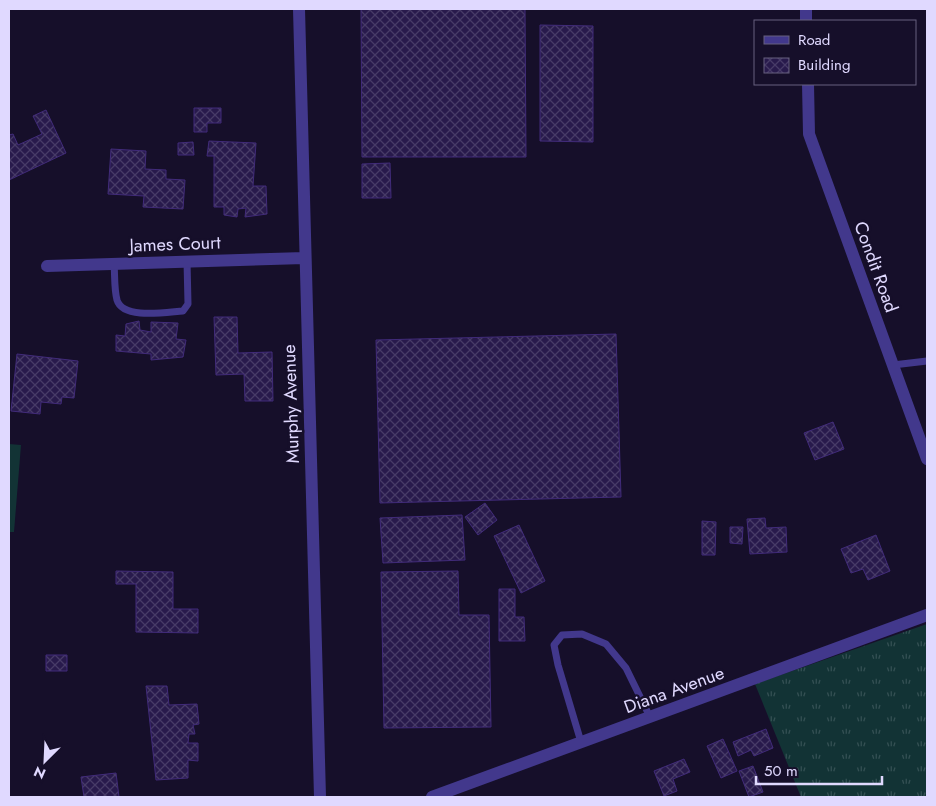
<svg xmlns="http://www.w3.org/2000/svg" width="936" height="806" font-family="Jost,sans-serif">
  <style>
    .grass { fill: url(#grass-tufts) }
    .pitch { fill: #123335 }
    .building { fill: url(#building-cross-hatch); stroke: #412b7a }
    .lines { fill: none; stroke-linecap: round; stroke-linejoin: round }
    .service { stroke: #42388c; stroke-width: 7 }
    .minor { stroke: #42388c; stroke-width: 12 }
    .tertiary { stroke: #42388c; stroke-width: 12 }
    .labels { text-anchor: middle; stroke-width: 5; stroke-linejoin: round; paint-order: stroke }
    .street-label { font-size: 18px; fill: #e0d9ff; stroke: #160f2a }
  </style>
  <defs>
    <pattern id="grass-tufts" width="24" height="20" patternUnits="userSpaceOnUse" patternTransform="scale(1.25)"><rect width="24" height="20" fill="#123335"/><path d="M3 7l-1-3M5 7V3M7 7l1-3M15 17l-1-3M17 17v-4M19 17l1-3" fill="none" stroke="#345053"/></pattern>
    <pattern id="building-cross-hatch" width="8" height="8" patternUnits="userSpaceOnUse" patternTransform="scale(1.25)"><rect width="8" height="8" fill="#281a4c"/><path d="M0 0l8 8M0 8l8-8" fill="none" stroke="#473b67"/></pattern>
  </defs>
  <rect width="100%" height="100%" fill="#160f2a"/>
  <path class="grass" d="M927,624V797H801L755,684Z"/>
  <path class="pitch" d="M9,444L21,445L14,532H9Z"/>
  <path class="building" d="M361,9H525L526,157H362Z
    M540,25L593,26V142L540,141Z
    M194,108H221V123H207V132H194Z
    M46,110L66,153L9,180V135L13,134L18,145L42,134L33,116Z
    M209,141L256,143L253,186H266L267,214L245,217L246,208L238,209L237,217L224,215V207H214V156H207Z
    M193,142L194,155H178V143Z
    M111,149L146,151L145,169L166,170V179L185,180L183,209L143,207L144,196L108,194Z
    M390,163L391,198H362V164Z
    M214,317H237L238,353L272,352L273,401H245L244,374L216,375Z
    M139,321L140,330L151,332V322L178,323L176,339L186,340L183,357L151,360V354L116,351V335L125,336L126,324Z
    M616,334L621,497L380,503L376,340Z
    M17,354L78,361L74,398L62,397L61,404L41,402L40,414L11,411Z
    M833,422L844,449L815,460L804,433Z
    M485,503L497,520L478,535L465,517Z
    M462,515L465,560L383,563L380,518Z
    M765,518L766,528L786,527L787,552L750,554L747,519Z
    M702,521L716,522L715,555H702Z
    M519,525L545,581L521,593L494,536Z
    M730,527H743L742,544L730,543Z
    M876,535L890,571L868,580L863,569L851,573L841,549Z
    M116,571L173,572V609H198V633L136,632V584H116Z
    M458,571L459,615H489L491,727L384,728L381,572Z
    M499,589H515V617H524L525,641H499Z
    M46,655H67V671H46Z
    M146,686H167L169,705L197,704L199,724L193,725L195,734H189L188,743H198V761L188,760V778L156,780Z
    M766,729L773,748L754,756L751,750L738,756L733,742Z
    M723,739L737,771L721,778L707,746Z
    M684,759L690,772L673,779L677,791L664,796L654,771Z
    M753,766L763,792L749,797L739,771Z
    M116,773L119,797H84L81,777Z"/>
  <g class="lines">
    <path class="service" d="M114,264C115,275 114,289 117,300C123,320 167,312 183,311L188,304L187,261
      M893,365L927,361
      M581,742L558,665L554,645L562,635L582,634L606,644L626,668L650,717"/>
    <path class="minor" d="M299,9L320,797
      M47,266L304,258
      M432,797L927,615"/>
    <path class="tertiary" d="M806,9V21
      M808,84L809,134L927,459"/>
  </g>
  <g class="labels">
    <g class="street-label">
      <text transform="translate(175 244) rotate(-2)" y="6">James Court</text>
      <text transform="translate(876 267) rotate(70)" y="6">Condit Road</text>
      <text transform="translate(291 404) rotate(-92)" y="6">Murphy Avenue</text>
      <text transform="translate(674 690) rotate(-20)" y="6">Diana Avenue</text>
    </g>
  </g>
  <rect width="936" height="806" fill="none" stroke="#e0d9ff" stroke-width="20"/>
  <rect x="754" y="20" width="162" height="65" fill="#160f2a" stroke="#67607f"/>
  <rect x="764" y="36" width="25" height="8" fill="#42388c" stroke="#67607f"/>
  <text x="798" y="45" font-size="15" fill="#e0d9ff">Road</text>
  <rect x="764" y="58" width="25" height="15" fill="url(#building-cross-hatch)" stroke="#67607f"/>
  <text x="798" y="70" font-size="15" fill="#e0d9ff">Building</text>
  <g transform="translate(45 761) rotate(204)" stroke="#160f2a" stroke-width="4" paint-order="stroke">
  <path d="M0-4L9 19L0 12L-9 19Z" fill="#e0d9ff"/>
  <text y="-8" font-size="14" font-weight="bold" text-anchor="middle" fill="#e0d9ff">N</text>
  </g>
  <path d="M756 776v8h126v-8" fill="none" stroke="#e0d9ff" stroke-width="2.5"/>
  <text x="764" y="776" font-size="15" fill="#e0d9ff" stroke="#160f2a" stroke-width="4" paint-order="stroke">50 m</text>
</svg>
